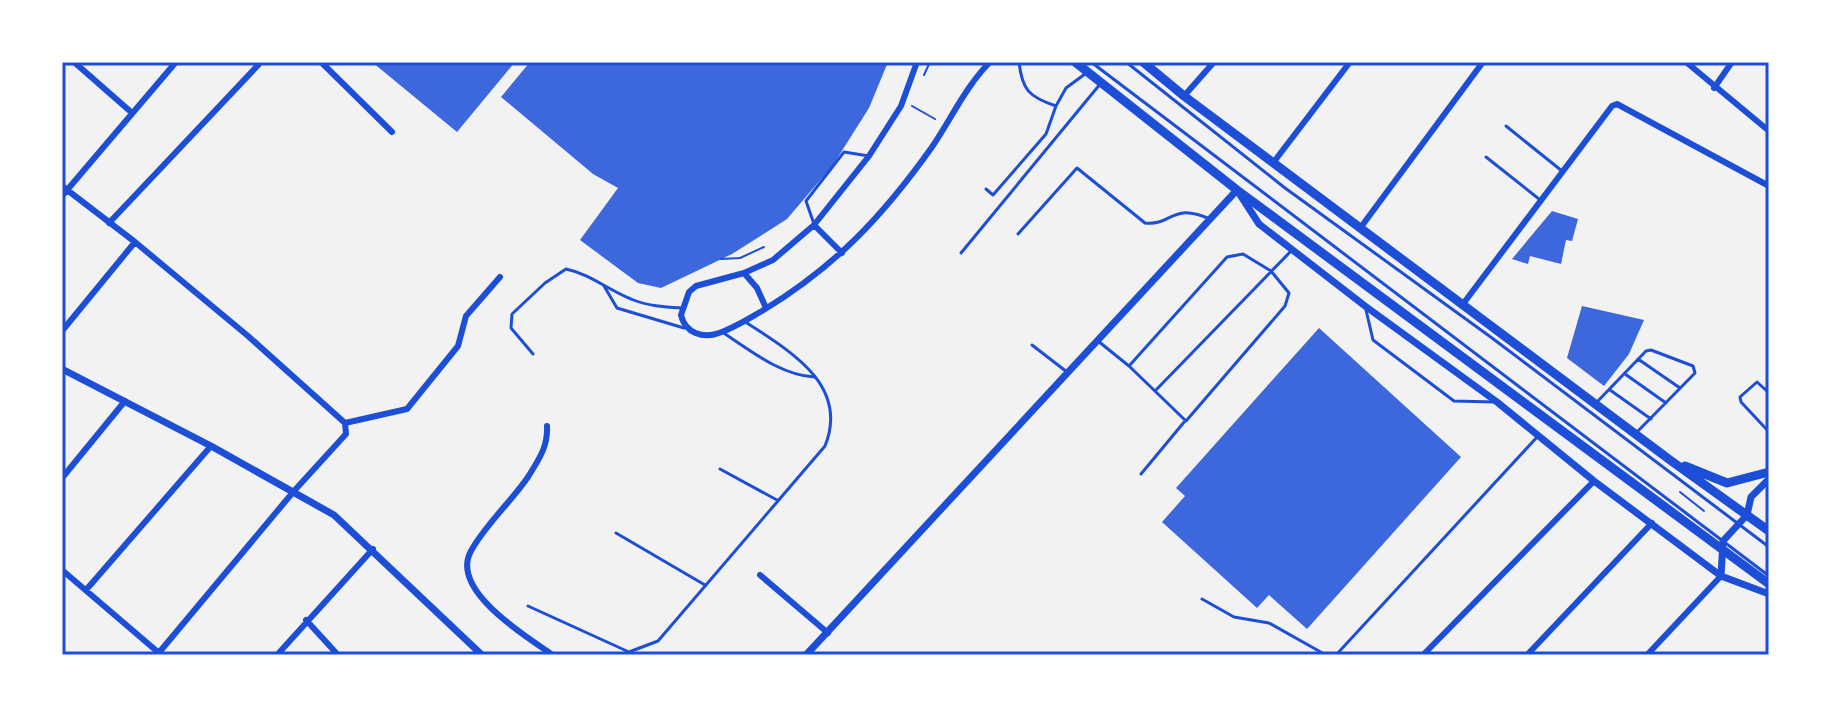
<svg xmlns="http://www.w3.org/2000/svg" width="1831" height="717" font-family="'IBM Plex Serif',serif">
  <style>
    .building { fill: #3d67dc }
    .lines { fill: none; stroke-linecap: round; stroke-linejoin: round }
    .path { stroke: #1d4ed8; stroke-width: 2 }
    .service { stroke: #1d4ed8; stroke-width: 3 }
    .minor { stroke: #1d4ed8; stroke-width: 6 }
    .tertiary { stroke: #1d4ed8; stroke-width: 7 }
    .primary { stroke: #1d4ed8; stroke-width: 9 }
    .neatline { fill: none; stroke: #1d4ed8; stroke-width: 3 }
  </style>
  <rect width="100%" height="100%" fill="#f2f2f2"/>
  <path class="building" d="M372,62H515L457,132Z
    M530,62H888L869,108L833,165L787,219L732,254L661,288L638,283L580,240L618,188L593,174L501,97Z
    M1552,211L1578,219L1572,241L1566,240L1561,264L1530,256L1528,264L1512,259Z
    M1582,306L1644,320L1629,354L1604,386L1567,358Z
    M1319,328L1461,457L1307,629L1269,595L1257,608L1162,522L1185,496L1176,488Z"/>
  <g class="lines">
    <path class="path" d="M924,75L930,62
      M912,106L935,119
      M721,259L740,258L764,247
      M1680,492L1704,511"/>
    <path class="service" d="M1019,62C1022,90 1029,97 1056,106L1066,88L1085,74
      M1091,62L1769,576
      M1126,62L1285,188L1492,338L1769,547
      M1506,126L1562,171
      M1486,157L1539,199
      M986,189L993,195L1046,134L1056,106
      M814,224L806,201L844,152L869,156
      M1018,234L1077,168L1145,223C1173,226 1170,202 1210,219
      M961,253L1101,83
      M1243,254L1271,271L1289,293L1285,306L1186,421L1129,366L1227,257Z
      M604,286L617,308L684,328
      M1366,310L1373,340L1454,401L1494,402
      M722,332C750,350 780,375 814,377
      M1098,341L1129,366
      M1032,345L1067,372
      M533,354L511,328L512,314L545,283L566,269C590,274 608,290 631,299C647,306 665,307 682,308
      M1638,359L1680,388
      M1625,374L1666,403
      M1610,390L1651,419
      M1155,391L1292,250
      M1769,393L1757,382L1740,397L1741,402L1769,432
      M1596,403L1646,351L1651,350L1693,366L1695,373L1638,431
      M720,469L777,500
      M1141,474L1185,421
      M616,533L705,585
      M1202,599L1234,617L1269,623L1326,655
      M528,606L629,652L658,641L825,446C850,384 788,350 744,321
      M1336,655L1538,436"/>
    <path class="minor" d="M74,62L131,112
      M321,62L392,132
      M917,62L901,106L869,156L814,225L773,260L744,273L696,286L689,292L681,315C685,333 703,339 719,333C734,328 748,319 762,311C835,267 883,216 932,147C951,119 966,86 990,62
      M1686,62L1769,131
      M1714,88L1732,62
      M1184,96L1214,62
      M1273,163L1350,62
      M62,186L135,242L248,336L345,423
      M62,196L176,62
      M109,223L261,62
      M814,225L842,253
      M1361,227L1483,62
      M744,273L757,288L766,308
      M1463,304L1612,106L1617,104L1769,186
      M62,331L135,242
      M345,423L407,409L458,346L466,316L500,277
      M547,426C548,447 539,459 528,477C511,502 485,525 471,551C449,590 527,637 553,655
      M62,478L125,401
      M62,570L159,653
      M760,575L828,633
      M86,590L211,446
      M306,620L338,655
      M157,655L294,491L346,434L345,423
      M277,655L373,549
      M1423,655L1594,481
      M1527,655L1652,523
      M1647,655L1721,576"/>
    <path class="tertiary" d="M62,369L211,446L334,515L482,655
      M1721,576L1723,541L1747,515L1751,497L1769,479
      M806,655L1237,190L1259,224L1365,306L1497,402L1594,481L1721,576L1769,594"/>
    <path class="primary" d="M1075,62L1237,190L1769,584
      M1143,62L1184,96L1670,460L1769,531
      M1685,466L1727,483L1769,472"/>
  </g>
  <rect width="1831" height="717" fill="none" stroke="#ffffff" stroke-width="128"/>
  <rect x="64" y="64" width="1703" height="589" class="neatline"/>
</svg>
